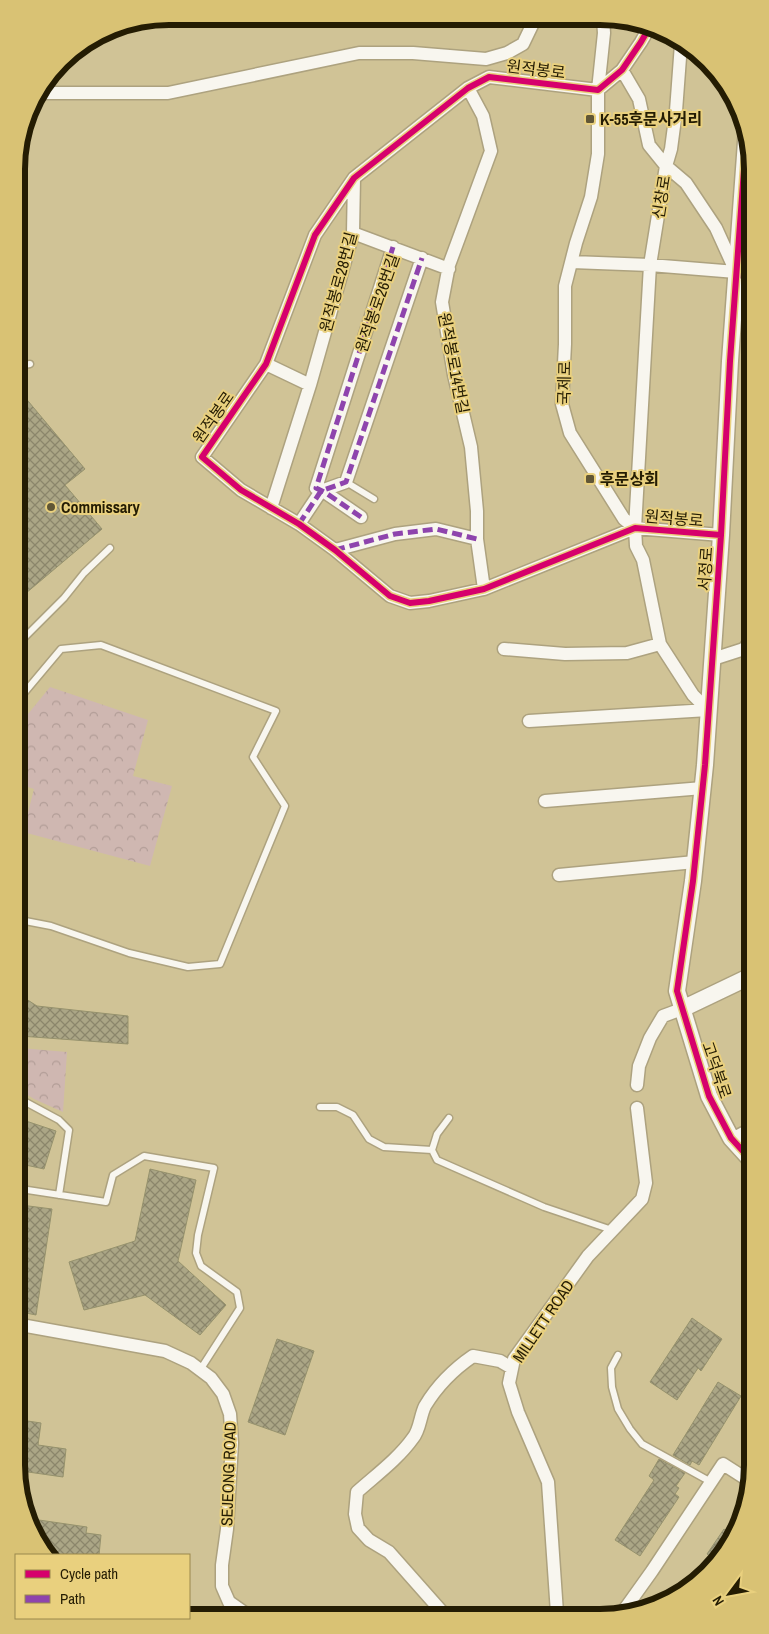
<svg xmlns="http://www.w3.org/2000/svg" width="769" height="1634" font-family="'Archivo Narrow','Noto Sans KR',sans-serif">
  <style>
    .park { fill: url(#park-crowns) }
    .building { fill: url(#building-cross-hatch); stroke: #96926d }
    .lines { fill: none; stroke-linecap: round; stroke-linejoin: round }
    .service-casing { stroke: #ada27f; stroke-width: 9 }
    .minor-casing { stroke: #ada27f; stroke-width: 15 }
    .tertiary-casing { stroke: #ada27f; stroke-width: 19 }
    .service { stroke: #f8f6ef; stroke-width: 6 }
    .minor { stroke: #f8f6ef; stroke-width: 12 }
    .tertiary { stroke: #f8f6ef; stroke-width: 16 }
    .quiet { stroke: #8e44ad; stroke-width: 5; stroke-dasharray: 10 5; stroke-linecap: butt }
    .cycleway-casing { stroke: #e9d07e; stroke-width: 9 }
    .cycleway { stroke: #d6006c; stroke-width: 6 }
    .poi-dot { fill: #605636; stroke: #e9d07e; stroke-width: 2 }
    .labels { text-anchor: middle; stroke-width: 4; stroke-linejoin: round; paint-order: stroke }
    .street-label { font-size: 16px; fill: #241c03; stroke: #e9d07e }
    .poi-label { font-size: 16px; font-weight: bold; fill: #241c03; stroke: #e9d07e; text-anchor: start }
    .rim { fill: none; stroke: #241c03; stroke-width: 6 }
  </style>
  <defs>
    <pattern id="park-crowns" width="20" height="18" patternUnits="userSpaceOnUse" patternTransform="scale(1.25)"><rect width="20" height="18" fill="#cfb7b1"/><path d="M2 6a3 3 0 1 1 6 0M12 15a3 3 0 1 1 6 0" fill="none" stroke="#b29d97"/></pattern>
    <pattern id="building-cross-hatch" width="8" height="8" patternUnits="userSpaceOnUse" patternTransform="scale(1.25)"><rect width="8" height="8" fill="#aba686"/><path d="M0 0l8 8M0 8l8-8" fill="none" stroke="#8b866b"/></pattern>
  </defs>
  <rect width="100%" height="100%" fill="#d0c396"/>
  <path class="park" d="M50,687L148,720L133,776L172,786L150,866L23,832L34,789L19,784V725Z
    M20,1048L67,1052L63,1112L34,1099L20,1090Z"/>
  <path class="building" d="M18,389L85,469L65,485L102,529L19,599Z
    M20,995L37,1006L128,1016V1044L20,1036Z
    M20,1119L56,1131L44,1169L21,1164Z
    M150,1169L196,1180L178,1261L226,1305L200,1335L145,1295L84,1310L69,1262L135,1241Z
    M21,1205L52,1209L36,1315L21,1312Z
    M692,1318L722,1339L701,1371L698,1368L677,1400L650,1382Z
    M277,1339L314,1351L285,1435L248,1422Z
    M718,1382L741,1396L699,1465L692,1461L690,1465L673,1455Z
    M21,1420L41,1423L38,1445L66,1449L63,1477L21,1471Z
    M659,1459L685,1473L676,1486L679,1488L675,1494L679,1497L640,1556L615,1540L654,1480L649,1476Z
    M39,1520L87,1527L86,1533L101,1535L99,1555H47L42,1550L31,1525L38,1526Z
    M724,1529L733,1536L718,1561L707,1554Z"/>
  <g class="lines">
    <g class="service-casing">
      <path id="service" d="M18,366L30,364
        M346,482L374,499
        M19,643L64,598L84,573L110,548
        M19,699L61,649L101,645L276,711L253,757L285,806L220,964L188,967L129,953L51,926L20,920
        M20,1099L59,1120L69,1130L59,1195
        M320,1107H337L353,1115L369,1139L384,1147L432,1150
        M449,1118L437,1134L432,1150L437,1160L544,1207L612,1230
        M21,1189L106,1202L113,1175L144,1156L214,1168L198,1235L196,1253L201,1266L237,1292L240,1308L200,1370
        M618,1355L611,1368L612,1387L618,1409L630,1429L642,1444L711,1482"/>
    </g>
    <g class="minor-casing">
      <path id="minor" d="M603,19L604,33L598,90V154L591,197L576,243L565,286V344L562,404L570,433L624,519L635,528L636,546L643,560L660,644L693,695L708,710
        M649,28L641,42L622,70L598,90L489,77L468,88L354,178L315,235L266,364L202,457L241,490L299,524L335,550L390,596L410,603L429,601L484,589L635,528L721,535
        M622,70L639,99L649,145L666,166L686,183L716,228L736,272L748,281
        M468,88L483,116L491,151L449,265L442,302L454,375L471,447L477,511V539L484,589
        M38,93H168L359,53H413L486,59L507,53L523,44L535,19
        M353,233L449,269
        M572,262L650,265L736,272
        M266,364L310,385
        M271,508L310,385L353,233L354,178
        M361,517L326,493L316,488L393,247
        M299,524L321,491L346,482L422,258
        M635,528L650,265L666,166L671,149L676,111L681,44
        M335,550L395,534L436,529L477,539
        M504,649L565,654L627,653L660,644
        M713,659L744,649L749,642
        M529,721L708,710
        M545,801L703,788
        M559,875L695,862
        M637,1085L639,1066L650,1038L663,1016L682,1009
        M732,1139L751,1129
        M21,1325L165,1351L191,1363L211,1378L223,1394L230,1414L232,1443L227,1529L222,1565V1586L229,1602L246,1614
        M443,1613L389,1552L369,1540L358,1528L355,1514L357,1492C376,1475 398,1459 413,1438C420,1430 420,1416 425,1406C437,1386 454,1369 473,1356L500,1361L512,1368
        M557,1613L548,1482L518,1412L509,1383L514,1359L588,1256L642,1199L646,1183L637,1108
        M622,1613L652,1571L723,1464L751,1482"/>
    </g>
    <g class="tertiary-casing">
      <path id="tertiary" d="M747,128L730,361L721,535L705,765L693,881L677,991L709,1096L731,1138L751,1160
        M682,1009L751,976"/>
    </g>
    <use href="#service" class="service"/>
    <use href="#minor" class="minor"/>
    <use href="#tertiary" class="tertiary"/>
    <path class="quiet" d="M736,272L748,281
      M361,517L326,493L316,488L393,247
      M299,524L321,491L346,482L422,258
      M335,550L395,534L436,529L477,539"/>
    <g class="cycleway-casing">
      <path id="cycleway" d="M649,28L641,42L622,70L598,90L489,77L468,88L354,178L315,235L266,364L202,457L241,490L299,524L335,550L390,596L410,603L429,601L484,589L635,528L721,535
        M747,128L730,361L721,535L705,765L693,881L677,991L709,1096L731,1138L751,1160"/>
    </g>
    <use href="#cycleway" class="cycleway"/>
  </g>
  <g class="poi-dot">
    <rect x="585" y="114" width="10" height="10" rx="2.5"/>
    <rect x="585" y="474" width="10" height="10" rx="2.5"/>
    <circle cx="51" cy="507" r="5"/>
  </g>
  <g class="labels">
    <g class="street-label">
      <text transform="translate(536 69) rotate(7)" y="6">원적봉로</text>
      <text transform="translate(661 197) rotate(-81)" y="6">신창로</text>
      <text transform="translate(338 282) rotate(-75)" y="6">원적봉로28번길</text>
      <text transform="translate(377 303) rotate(-71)" y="6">원적봉로26번길</text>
      <text transform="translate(454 363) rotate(79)" y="6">원적봉로14번길</text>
      <text transform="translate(564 383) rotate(-89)" y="6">국제로</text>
      <text transform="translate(213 417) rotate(-55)" y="6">원적봉로</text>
      <text transform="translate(674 518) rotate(5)" y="6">원적봉로</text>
      <text transform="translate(705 569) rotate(-86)" y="6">서정로</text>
      <text transform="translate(717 1070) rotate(71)" y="6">고덕북로</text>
      <text transform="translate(543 1321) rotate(-56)" y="6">MILLETT ROAD</text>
      <text transform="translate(228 1474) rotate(-88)" y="6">SEJEONG ROAD</text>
    </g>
    <g class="poi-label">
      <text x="600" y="125">K-55후문사거리</text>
      <text x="600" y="485">후문상회</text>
      <text x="61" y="513">Commissary</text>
    </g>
  </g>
  <path d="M0 0H769V1634H0ZM169 25H600A144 144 0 0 1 744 169V1465A144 144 0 0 1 600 1609H169A144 144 0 0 1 25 1465V169A144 144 0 0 1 169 25Z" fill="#d9c274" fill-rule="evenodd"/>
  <path class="rim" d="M169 25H600A144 144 0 0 1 744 169V1465A144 144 0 0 1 600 1609H169A144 144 0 0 1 25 1465V169A144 144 0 0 1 169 25Z"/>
  <rect x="15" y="1554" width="175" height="65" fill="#e9d07e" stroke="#9a884d"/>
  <rect x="25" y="1570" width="25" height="8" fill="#d6006c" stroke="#9a884d"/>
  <text x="60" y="1579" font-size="15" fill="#241c03">Cycle path</text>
  <rect x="25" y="1595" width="25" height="8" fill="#8e44ad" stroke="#9a884d"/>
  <text x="60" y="1604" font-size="15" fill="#241c03">Path</text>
  <g transform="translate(729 1594) rotate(238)" stroke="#e9d07e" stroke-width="4" paint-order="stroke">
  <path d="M0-4L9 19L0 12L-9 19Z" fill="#241c03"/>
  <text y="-8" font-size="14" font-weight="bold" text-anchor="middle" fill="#241c03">N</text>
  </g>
</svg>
